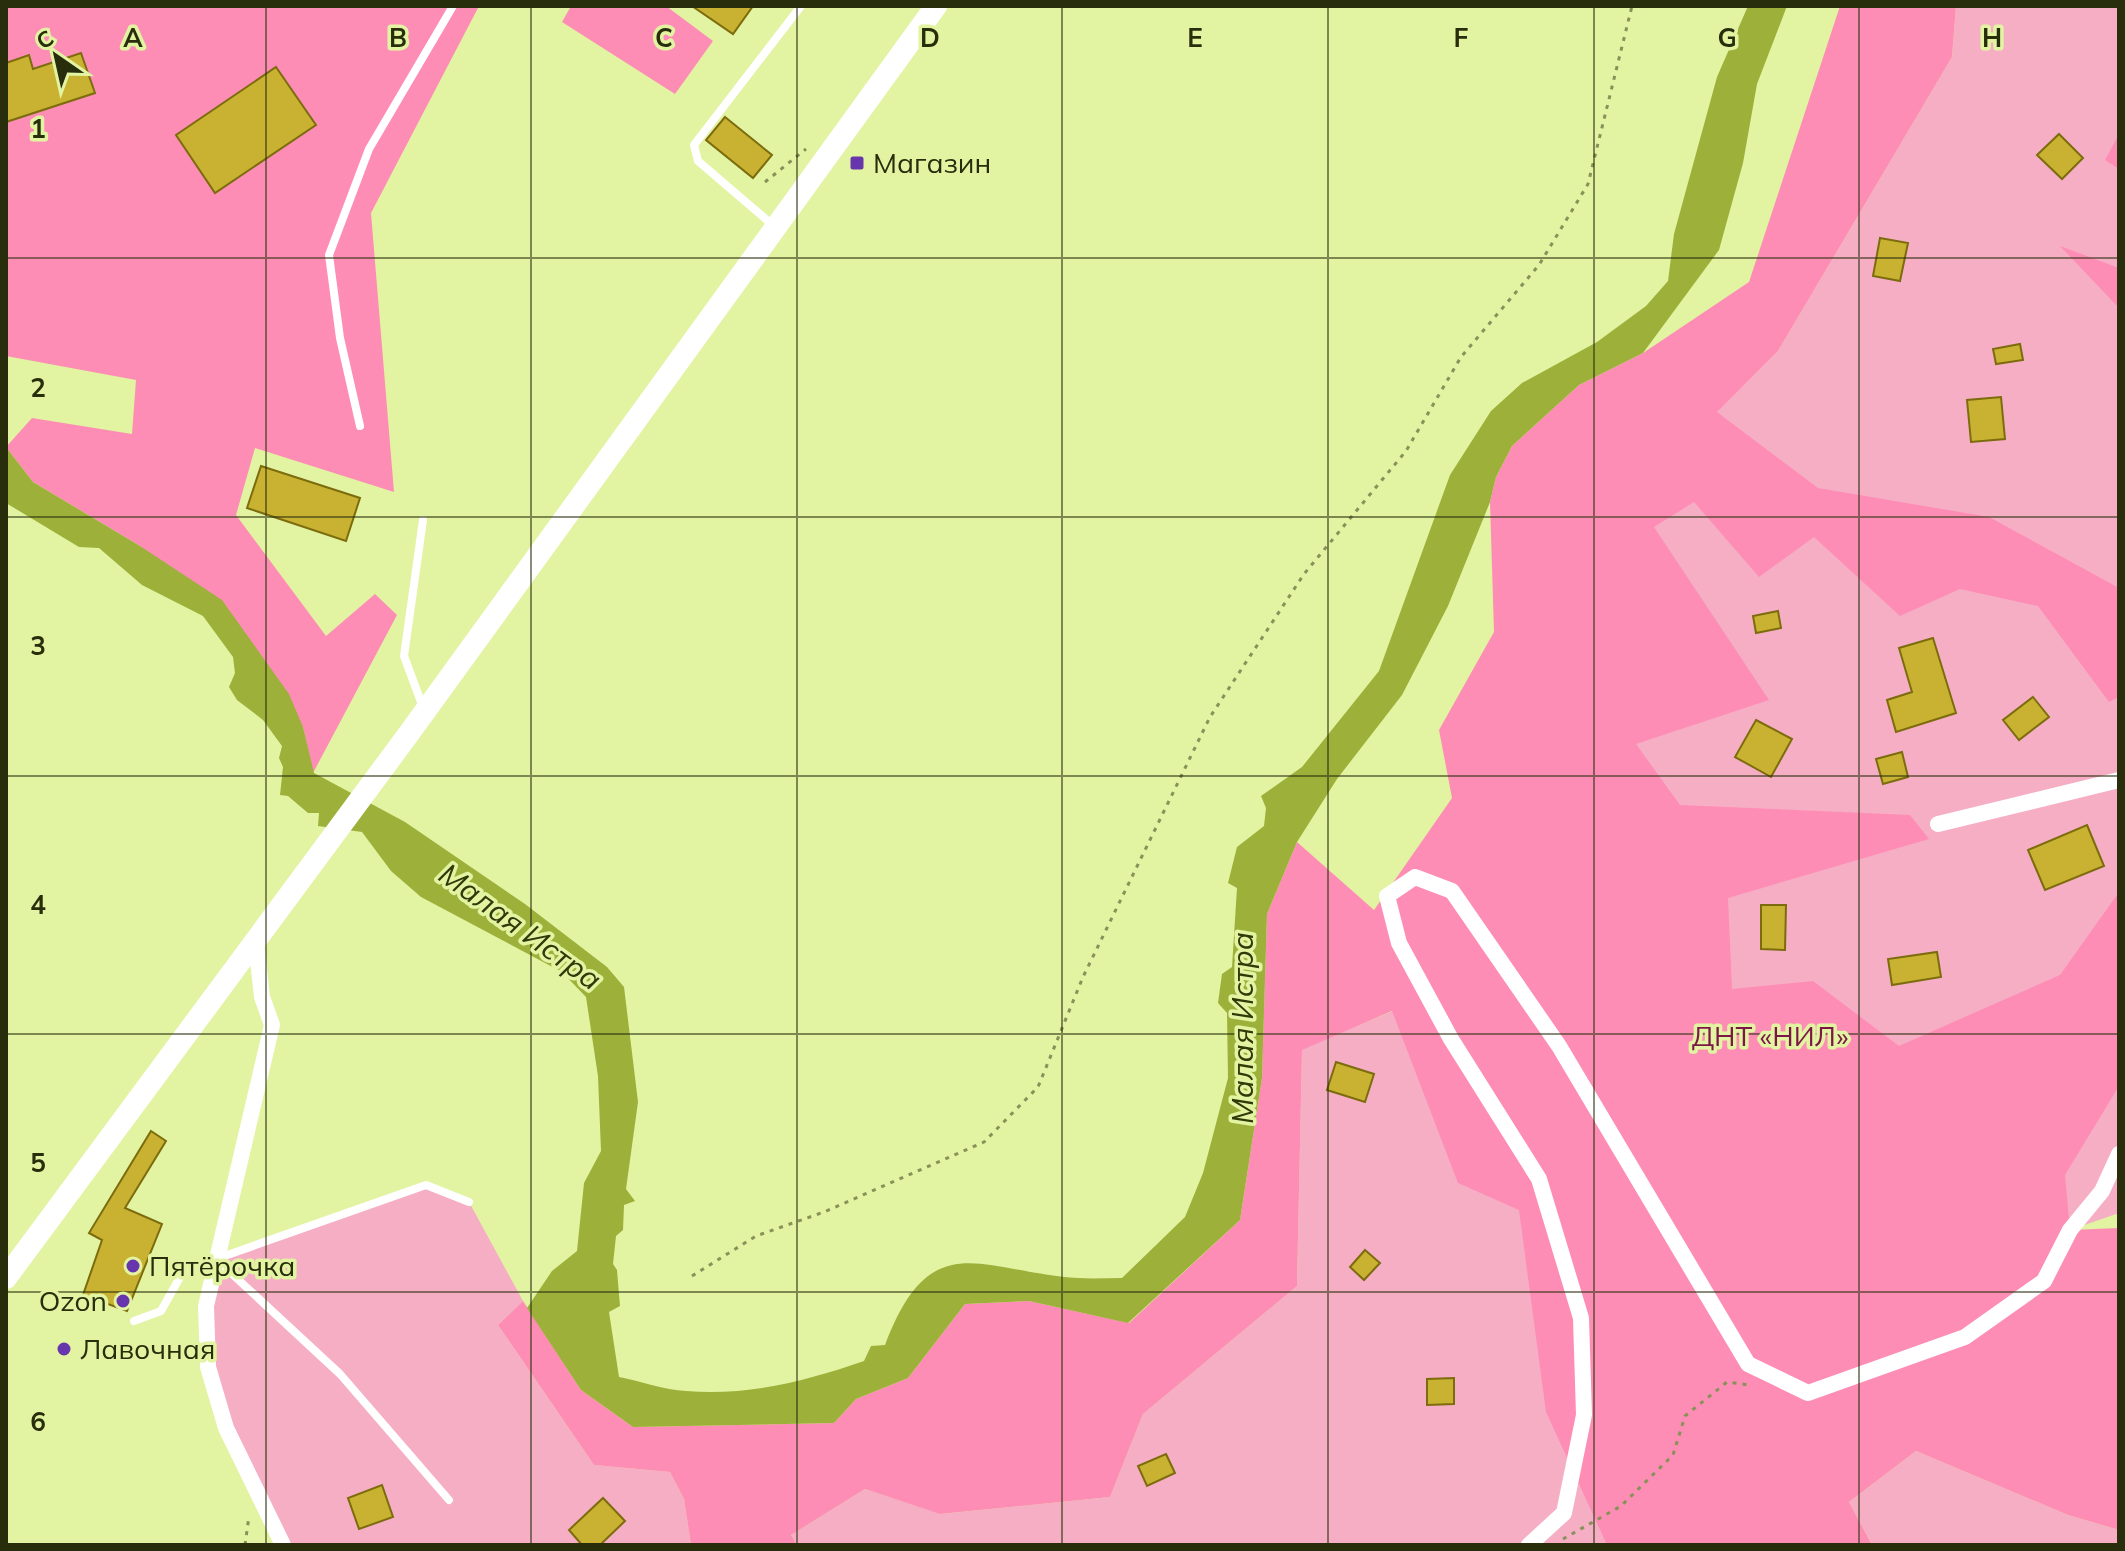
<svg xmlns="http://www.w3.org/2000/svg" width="2125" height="1551" font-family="Mulish,sans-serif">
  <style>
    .green { fill: #f6aec5 }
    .forest { fill: #fe8db5 }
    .water { fill: #9cb03a }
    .building { fill: #c9b231; stroke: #7c6c0d; stroke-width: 2 }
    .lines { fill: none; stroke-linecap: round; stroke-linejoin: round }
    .path { stroke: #879258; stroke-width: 3; stroke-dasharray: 4 6; stroke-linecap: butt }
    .lane { stroke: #fff; stroke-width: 8 }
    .street { stroke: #fff; stroke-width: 16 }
    .secondary { stroke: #fff; stroke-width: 22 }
    .grid { fill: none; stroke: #282e0c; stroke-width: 2; stroke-opacity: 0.55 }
    .poi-dot { fill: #6735ac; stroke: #e2f3a2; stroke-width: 3 }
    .labels { text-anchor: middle; stroke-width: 7; stroke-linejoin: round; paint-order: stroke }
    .poi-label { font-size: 28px; fill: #282e0c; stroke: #e2f3a2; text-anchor: start }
    .park-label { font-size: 28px; fill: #7b1745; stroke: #e2f3a2 }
    .water-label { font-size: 30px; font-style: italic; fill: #313908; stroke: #e2f3a2 }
    .grid-label { font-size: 26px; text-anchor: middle; font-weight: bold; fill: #282e0c; stroke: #e2f3a2; stroke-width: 7; stroke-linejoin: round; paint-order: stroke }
  </style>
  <rect width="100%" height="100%" fill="#e2f3a2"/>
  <path class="green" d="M1956,6H2119V1213L2070,1230L1693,1545H797L791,1535L865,1489L941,1514L1110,1497L1143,1414L1297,1286L1302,1049L1393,1011L1573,554L1778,351L1952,57Z
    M426,1185L469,1202L523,1301L498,1325L594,1465L670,1472L684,1499L691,1545H283L208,1367L216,1259Z
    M1916,1451L2068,1515L2119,1530V1545H1872L1849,1502Z"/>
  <path class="forest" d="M6,6H479L371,213L394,492L255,448L236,515L326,636L375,594L397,615L313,773L303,727L140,546L33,482L6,447L32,418L132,434L136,380L6,356Z
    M571,6H666L713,41L675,94L562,22Z
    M1840,6H1956L1952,57L1778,351L1717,412L1818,488L1989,517L2119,588V697L2109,702L2038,606L1960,589L1900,616L1814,537L1759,577L1694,502L1654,527L1769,700L1636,744L1680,805L1910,815L1929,839L1728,898L1732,989L1813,981L1899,1046L2060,975L2119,892V1086L2065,1175L2070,1230L2119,1228V1530L2068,1515L1916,1451L1849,1502L1872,1545H1607L1546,1412L1519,1210L1458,1183L1392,1011L1302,1050L1297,1286L1143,1414L1110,1497L940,1514L865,1489L791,1535L797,1545H691L684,1499L670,1472L594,1465L498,1325L523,1301L581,1390L633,1427L834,1423L856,1399L908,1378L965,1304L1029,1301L1129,1323L1240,1220L1262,1078L1267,914L1297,842L1374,910L1452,798L1439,730L1494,632L1490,502L1496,477L1512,446L1579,385L1643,353L1749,282Z
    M2119,134V169L2105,160Z
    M2060,246L2119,268V308Z"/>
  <path class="water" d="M1748,6H1787L1757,84L1743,163L1719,250L1643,353L1579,385L1512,446L1496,477L1490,502L1448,606L1402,695L1337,779L1297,842L1267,914L1262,1078L1240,1220L1128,1323L1029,1301L965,1304L908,1378L856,1399L834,1423L633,1427L581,1390L527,1308L552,1271L577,1251L584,1183L601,1151L598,1076L586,997L562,972L421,897L391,871L362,832L318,826L319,813H308L288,796L280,795L283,767L279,758L282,746L263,720L237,700L229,687L235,673L233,657L203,616L142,585L99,548L79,547L6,503V447L33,482L140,546L222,600L289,694L303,727L314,773L405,822L525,904L607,967L624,987L638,1102L626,1189L635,1201L624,1205L623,1230L616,1236L613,1264L617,1270L620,1306L609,1312L619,1377C641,1381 664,1390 686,1391C749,1396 806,1381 864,1361L871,1346L885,1345C931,1223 981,1272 1078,1278C1092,1279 1107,1278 1122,1278L1185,1217L1203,1173L1228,1078L1227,1013L1218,1003L1222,974L1232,967L1237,888L1228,883L1237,847L1264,826L1266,808L1261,796L1302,767L1379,671L1450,475L1491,411L1522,383L1597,342L1646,306L1668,281L1674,234L1717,77Z"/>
  <path class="building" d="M692,6H753L733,34Z
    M81,53L95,93L6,122V63L29,55L33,69Z
    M276,67L316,125L215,193L176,135Z
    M725,117L772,155L753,178L706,140Z
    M2059,134L2083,158L2062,179L2037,155Z
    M1880,238L1908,243L1900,281L1873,276Z
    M2020,344L2023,360L1996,364L1993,349Z
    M2001,397L2005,439L1971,442L1967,400Z
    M261,466L360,498L346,541L247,508Z
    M1778,611L1781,628L1756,633L1753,616Z
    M1933,638L1956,713L1896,732L1887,700L1912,692L1899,648Z
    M2033,697L2049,717L2019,740L2003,720Z
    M1756,720L1792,739L1771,777L1735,757Z
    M1902,752L1908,777L1883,784L1876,759Z
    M2087,825L2104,866L2045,890L2028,850Z
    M1761,905H1786L1785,950L1761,949Z
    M1937,952L1941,977L1892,985L1888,959Z
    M1336,1062L1374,1074L1365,1102L1327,1090Z
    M151,1131L166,1141L125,1208L162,1224L127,1311L83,1295L102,1240L89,1233Z
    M1365,1250L1380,1263L1364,1280L1350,1267Z
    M1454,1378V1404L1427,1405V1379Z
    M1166,1454L1175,1473L1147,1486L1138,1466Z
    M382,1485L393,1517L359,1529L348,1498Z
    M603,1498L625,1521L600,1545H582L569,1530Z"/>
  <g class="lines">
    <path class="path" d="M765,182L806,149
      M692,1276L756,1236L824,1212L984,1142L1038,1087L1083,977L1210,717L1304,574L1406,451L1461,357L1539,265L1588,184L1632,6
      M1563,1539L1621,1506L1673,1455L1685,1416L1727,1382L1749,1385
      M245,1545L249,1516"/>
    <path class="lane" d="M775,227L698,161L694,145L801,6
      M360,426L340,338L329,255L369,149L453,6
      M423,520L404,656L424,710
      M134,1321L161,1311L184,1270L215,1259
      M449,1500L340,1374L216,1259L426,1185L469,1202"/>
    <path class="street" d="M1938,824L2119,780
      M256,941L262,997L272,1025L206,1306L208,1367L226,1428L283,1545
      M1529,1545L1564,1513L1584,1415L1581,1318L1539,1179L1451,1039L1399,943L1387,896L1415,877L1452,891L1559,1046L1748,1364L1808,1393L1965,1337L2044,1281L2070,1230L2102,1191L2119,1154"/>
    <path class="secondary" d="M6,1278L410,732L936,6"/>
  </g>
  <path class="grid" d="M266,6V1545M531,6V1545M797,6V1545M1062,6V1545M1328,6V1545M1594,6V1545M1859,6V1545M6,258H2119M6,517H2119M6,776H2119M6,1034H2119M6,1292H2119"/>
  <g class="poi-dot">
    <rect x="849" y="155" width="16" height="16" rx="4"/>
    <circle cx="133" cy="1266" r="8"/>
    <circle cx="123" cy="1301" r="8"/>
    <circle cx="64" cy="1349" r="8"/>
  </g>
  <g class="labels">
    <g class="poi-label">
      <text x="873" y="173">Магазин</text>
      <text x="149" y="1276">Пятёрочка</text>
      <text x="107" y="1311" text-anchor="end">Ozon</text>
      <text x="80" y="1359">Лавочная</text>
    </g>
    <g class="park-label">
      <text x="1770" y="1046">ДНТ «НИЛ»</text>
    </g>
    <g class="water-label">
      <text transform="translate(520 927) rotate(36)" y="10">Малая Истра</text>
      <text transform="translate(1243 1028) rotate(-90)" y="10">Малая Истра</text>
    </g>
  </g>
  <g class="grid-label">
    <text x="133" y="47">A</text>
    <text x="398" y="47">B</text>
    <text x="664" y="47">C</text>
    <text x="930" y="47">D</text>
    <text x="1195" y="47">E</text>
    <text x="1461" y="47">F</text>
    <text x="1727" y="47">G</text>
    <text x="1992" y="47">H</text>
    <text x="38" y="138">1</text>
    <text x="38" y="397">2</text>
    <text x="38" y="655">3</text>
    <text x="38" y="914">4</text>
    <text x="38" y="1172">5</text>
    <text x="38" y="1431">6</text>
  </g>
  <rect width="2125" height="1551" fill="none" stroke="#282e0c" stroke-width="16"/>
  <g transform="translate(56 56) rotate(326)" stroke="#e2f3a2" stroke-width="6" paint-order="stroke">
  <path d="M0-6L14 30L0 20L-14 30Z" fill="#282e0c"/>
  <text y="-12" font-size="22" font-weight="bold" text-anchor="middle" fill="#282e0c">С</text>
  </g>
</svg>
